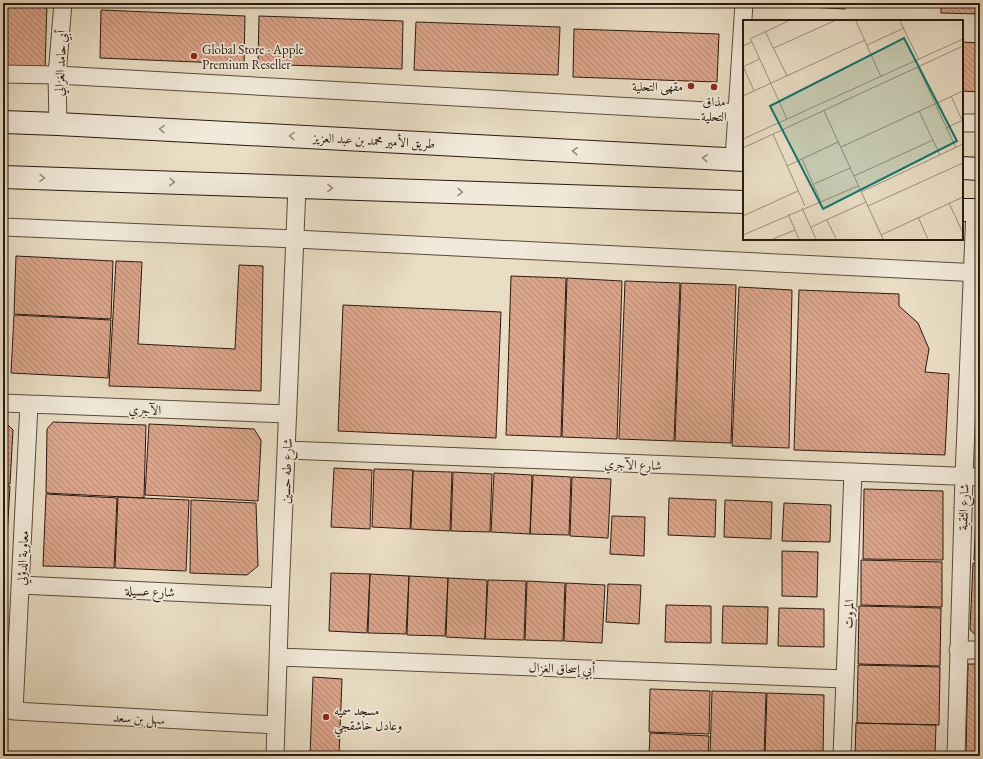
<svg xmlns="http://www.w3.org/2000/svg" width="983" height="759" font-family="'EB Garamond',Amiri,serif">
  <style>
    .building { fill: url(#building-back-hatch); stroke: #2a1a0f }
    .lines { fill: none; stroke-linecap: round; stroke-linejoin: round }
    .street-casing { stroke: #5a4b3c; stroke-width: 19 }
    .secondary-casing { stroke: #2a1a0f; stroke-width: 24 }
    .street { stroke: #f1e9d9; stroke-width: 17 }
    .secondary { stroke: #f1e9d9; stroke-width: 22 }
    .oneway { stroke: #978c7e }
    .poi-dot { fill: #8f2418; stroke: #f1e9d9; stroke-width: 1.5 }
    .labels { text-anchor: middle; stroke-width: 3.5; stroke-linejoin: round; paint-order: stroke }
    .poi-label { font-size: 13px; fill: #2a1a0f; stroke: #f1e9d9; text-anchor: start }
    .street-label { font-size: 13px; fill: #2a1a0f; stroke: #f1e9d9 }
    .inset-road { fill: none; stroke: #9d8f7c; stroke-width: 1 }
    .view { fill: #0f766e; fill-opacity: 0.15; stroke: #0f766e; stroke-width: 2 }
    .inset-edge { fill: none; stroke: #2a1a0f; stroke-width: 2 }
  </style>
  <defs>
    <pattern id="building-back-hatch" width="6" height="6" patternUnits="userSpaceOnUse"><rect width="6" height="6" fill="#dca48a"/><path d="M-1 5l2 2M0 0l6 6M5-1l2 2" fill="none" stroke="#b3856f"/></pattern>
  </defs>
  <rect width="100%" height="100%" fill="#e9ddc4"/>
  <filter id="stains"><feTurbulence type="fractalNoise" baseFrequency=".005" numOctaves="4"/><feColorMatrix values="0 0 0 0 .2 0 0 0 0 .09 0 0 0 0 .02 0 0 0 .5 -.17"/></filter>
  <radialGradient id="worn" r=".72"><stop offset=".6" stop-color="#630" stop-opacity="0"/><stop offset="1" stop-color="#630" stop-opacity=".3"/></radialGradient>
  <path class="building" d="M3,3H47L45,70L3,68Z
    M792,3H846L845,9L792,6Z
    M871,3H924V5Z
    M941,3H980V14L941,13Z
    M101,10L245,16L244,64L100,58Z
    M259,16L403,21L402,69L258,64Z
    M416,22L560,27L558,75L414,70Z
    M574,29L719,34L717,82L573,77Z
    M962,42L980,43V92L962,91Z
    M16,256L113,261L111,319L14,314Z
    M116,261L142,262L138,344L235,349L239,265L263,266L261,391L109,386Z
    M511,276L566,278L561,437L506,435Z
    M567,278L622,281L617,439L562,437Z
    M625,281L680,283L674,441L619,439Z
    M681,283L736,285L731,443L675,441Z
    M739,287L792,290L789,448L732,446Z
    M799,290L899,294V306L918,323L929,349L925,372L949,374L945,455L794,450Z
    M343,305L501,312L496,438L338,431Z
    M14,315L111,320L108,378L11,373Z
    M3,420L13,430L10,484H3Z
    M53,422L146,425L144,498L46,493L47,429Z
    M149,424L254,429L261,440L258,501L145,495Z
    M334,468L372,470L370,529L331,527Z
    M374,469L413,470L410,529L372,527Z
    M413,471L452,472L450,531L411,529Z
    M453,472L492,474L490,532L451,531Z
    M494,473L532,475L530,534L491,532Z
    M533,475L571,477L569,535L530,534Z
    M572,477L611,479L608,538L570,536Z
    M3,486H10L6,556H3Z
    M864,489L943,491V560L863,559Z
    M977,493H980V561L974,560Z
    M46,494L117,498L114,568L43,566Z
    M118,497L189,500L186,571L115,568Z
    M669,498L716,500L715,537L668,535Z
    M191,500L256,503L258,566L247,575L190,573Z
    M725,500L772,502L771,539L724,537Z
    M784,503L831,505L830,542L782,541Z
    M612,516L645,517L644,556L610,554Z
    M782,551L818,552L817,597L782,596Z
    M861,560L942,562V607L861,605Z
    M973,563H980V636H977L970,630Z
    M331,573L370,574L367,633L329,631Z
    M370,574L409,576L406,634L368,633Z
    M409,576L448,578L445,636L407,635Z
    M448,578L487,580L485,639L446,637Z
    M488,580L526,581L524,640L485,639Z
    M527,581L565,583L563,641L525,640Z
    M566,583L605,585L602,643L564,641Z
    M608,584L641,585L639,624L606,622Z
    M666,605L711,606V643L665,642Z
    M723,606L768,607L767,644L722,643Z
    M859,606L941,608L940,666L858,664Z
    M779,608L824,609V647L778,646Z
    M968,664H980V752H966Z
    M858,665L940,667L939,725L857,723Z
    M313,677L342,679L339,756H310Z
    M650,689L710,691L709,734L649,732Z
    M712,691L766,693L764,756H710Z
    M767,693L824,695L823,756H765Z
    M856,723L936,725L935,756H855Z
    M650,733L709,736L708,756H649Z"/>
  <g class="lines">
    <g class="street-casing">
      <path id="street" d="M3,74L57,75L744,113
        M962,123H980
        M58,124L57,75L63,3
        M734,159L744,3
        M3,227L295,239L980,273
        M3,403L288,414
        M287,450L980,477
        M20,585L280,597
        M958,650H980
        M279,657L845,679
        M3,709L14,711L276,725
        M14,711L29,404
        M275,756L280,597L297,187
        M842,756L853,472
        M956,756L964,476L975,210"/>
    </g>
    <g class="secondary-casing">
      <path id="secondary" d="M3,122L58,124L744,160
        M962,168L980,169
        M3,177L744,202
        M962,210H980"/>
    </g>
    <use href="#street" class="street"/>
    <use href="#secondary" class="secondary"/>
  </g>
  <defs><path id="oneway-chevron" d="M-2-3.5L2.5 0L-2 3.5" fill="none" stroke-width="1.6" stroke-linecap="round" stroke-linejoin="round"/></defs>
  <g class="oneway">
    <use href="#oneway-chevron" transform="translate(162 129) rotate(-177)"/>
    <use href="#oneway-chevron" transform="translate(292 136) rotate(-177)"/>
    <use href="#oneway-chevron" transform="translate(575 151) rotate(-177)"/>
    <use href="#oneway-chevron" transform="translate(705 158) rotate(-177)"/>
    <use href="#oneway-chevron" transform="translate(42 178) rotate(2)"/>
    <use href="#oneway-chevron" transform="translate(172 182) rotate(2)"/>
    <use href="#oneway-chevron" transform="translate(330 188) rotate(2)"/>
    <use href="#oneway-chevron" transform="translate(460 192) rotate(2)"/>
  </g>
  <g class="poi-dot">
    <circle cx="194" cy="56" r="4"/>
    <circle cx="691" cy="86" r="4"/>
    <circle cx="714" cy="87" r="4"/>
    <circle cx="326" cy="717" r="4"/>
  </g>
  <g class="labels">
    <g class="poi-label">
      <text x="202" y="54">Global Store - Apple<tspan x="202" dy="15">Premium Reseller</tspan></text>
      <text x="683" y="91" text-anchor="end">مقهى التحلية</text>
      <text x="714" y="106" text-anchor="middle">مذاق<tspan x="714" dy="15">التحلية</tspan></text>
      <text x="334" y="715">مسجد سميه<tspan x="334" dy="15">وعادل خاشقجي</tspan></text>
    </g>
    <g class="street-label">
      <text transform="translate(60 63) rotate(-87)" y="5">أبي حامد الغزالي</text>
      <text transform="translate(374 140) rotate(3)" y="5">طريق الأمير محمد بن عبد العزيز</text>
      <text transform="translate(145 409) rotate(2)" y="5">الآجري</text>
      <text transform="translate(633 464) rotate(2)" y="5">شارع الآجري</text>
      <text transform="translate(286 471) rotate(-88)" y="5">شارع طه حسين</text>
      <text transform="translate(963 507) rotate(-88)" y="5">شارع الثقبة</text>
      <text transform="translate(22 558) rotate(-87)" y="5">معاوية الدؤلي</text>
      <text transform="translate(150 591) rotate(2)" y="5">شارع عسيلة</text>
      <text transform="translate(848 614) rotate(-88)" y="5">المروت</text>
      <text transform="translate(562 668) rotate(2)" y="5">أبي إسحاق الغزال</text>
      <text transform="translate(139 718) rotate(3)" y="5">سهل بن سعد</text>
    </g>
  </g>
  <g transform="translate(743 20)">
    <rect width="220" height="220" fill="#e9ddc4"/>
    <path class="inset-road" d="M113,1L138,57M157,1L176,40M22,11L44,56M9,22L44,99M124,25L161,8M0,26L9,22L7,19L45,1M31,28L91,1M0,46L11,71M0,47L16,39M175,47L213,128M0,76L122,20M208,76L219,100M81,91L140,219M176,91L197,135M203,108L220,100M30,114L62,186M0,119L220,19M98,127L220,71M0,128L220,26M59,139L78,182M44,146L95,122M111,156L190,120M71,164L107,148M118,172L220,124M206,183L220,213M125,186L220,143M59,188L73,219M45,194L56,219M0,196L55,171M175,197L185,219M84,200L93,219M68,207L123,182M0,215L115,166M138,215L220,177M30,219L52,210"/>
    <path class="view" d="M161,18L214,121L80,189L27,86Z"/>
    <rect width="220" height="220" class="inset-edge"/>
  </g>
  <rect width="983" height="759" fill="none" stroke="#e9ddc4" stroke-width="16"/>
  <rect x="4" y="4" width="975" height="751" fill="none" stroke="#2a1a0f" stroke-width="2"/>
  <rect x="8" y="8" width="967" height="743" fill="none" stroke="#2a1a0f"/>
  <rect width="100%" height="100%" filter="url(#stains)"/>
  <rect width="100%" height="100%" fill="url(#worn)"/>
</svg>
